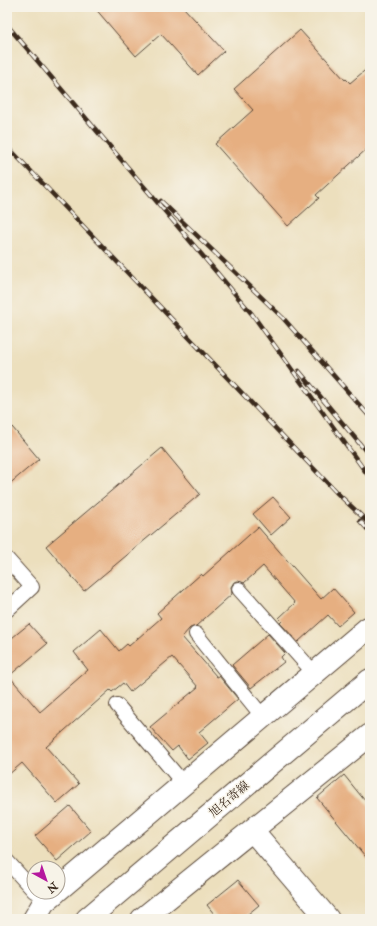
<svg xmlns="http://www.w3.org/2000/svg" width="377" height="926" font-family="'IM FELL Double Pica','Noto Serif JP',serif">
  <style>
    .building { fill: #e6af81 }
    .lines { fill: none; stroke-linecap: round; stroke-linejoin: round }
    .service-casing { stroke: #564536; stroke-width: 16 }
    .minor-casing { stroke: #564536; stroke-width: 24 }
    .secondary-casing { stroke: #564536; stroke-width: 24 }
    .service { stroke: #fff; stroke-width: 14 }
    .minor { stroke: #fff; stroke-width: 22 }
    .secondary { stroke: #fff; stroke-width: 22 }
    .rail-casing { stroke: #3b2a1e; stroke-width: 4.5 }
    .rail { stroke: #f7f3e8; stroke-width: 3; stroke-dasharray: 9; stroke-linecap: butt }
    .labels { text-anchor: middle; stroke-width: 3; stroke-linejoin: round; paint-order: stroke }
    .street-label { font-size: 12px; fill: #3b2a1e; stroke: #f7f3e8 }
  </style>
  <rect width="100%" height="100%" fill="#f7f3e8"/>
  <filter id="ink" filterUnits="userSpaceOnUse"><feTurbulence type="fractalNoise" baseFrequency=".025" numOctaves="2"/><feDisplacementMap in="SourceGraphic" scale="8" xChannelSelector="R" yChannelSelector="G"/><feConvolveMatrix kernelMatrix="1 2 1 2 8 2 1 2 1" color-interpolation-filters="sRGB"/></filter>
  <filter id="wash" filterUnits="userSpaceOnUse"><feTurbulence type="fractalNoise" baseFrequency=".012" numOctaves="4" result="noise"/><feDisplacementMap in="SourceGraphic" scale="16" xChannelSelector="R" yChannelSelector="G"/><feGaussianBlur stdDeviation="0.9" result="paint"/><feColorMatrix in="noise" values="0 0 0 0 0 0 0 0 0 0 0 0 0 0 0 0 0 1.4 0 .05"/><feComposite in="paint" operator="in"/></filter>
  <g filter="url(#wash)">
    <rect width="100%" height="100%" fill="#ecdfbd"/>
    <g id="blocks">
      <path class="building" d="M94,7H183L224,51L198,75L161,34L136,56Z
        M300,30L345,80L346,79L350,83L370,66V146L316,195L319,198L288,226L215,144L253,110L234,89Z
        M7,421L39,459L7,486Z
        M162,448L200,494L84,591L46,546Z
        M273,497L291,517L271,535L253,514Z
        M258,527L321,599L333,588L354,612L338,626L328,615L298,642L280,623L282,621L279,618L295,603L263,566L244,583L238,581L234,582L231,587L232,594L196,626L190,628L182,637L217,677L219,676L238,699L199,732L208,743L188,759L178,746L172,751L150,727L198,687L172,657L130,692L123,683L112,692L110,690L46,747L79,784L57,803L22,763L7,776V642L29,624L47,644L9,676L40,712L88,670L74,652L101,629L119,651L127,644L129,646L161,618L157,613L201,574L203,576Z
        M268,634L285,653L281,657L284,662L251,688L232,665Z
        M344,775L370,807V862L317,798Z
        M70,806L91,831L57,861L35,836Z
        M238,880L259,905L242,919H218L207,905Z"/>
    </g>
  </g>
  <g filter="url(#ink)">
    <use href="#blocks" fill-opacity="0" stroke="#564536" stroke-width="1"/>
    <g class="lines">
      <g class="service-casing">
        <path id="service" d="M7,559L32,587L7,610
          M239,589L315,674
          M196,634L263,717
          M117,705L183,783
          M7,861L34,891"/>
      </g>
      <g class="minor-casing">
        <path id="minor" d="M252,830L328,919
          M58,890L368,628
          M34,919L44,902L56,892
          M142,919L370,735"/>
      </g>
      <g class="secondary-casing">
        <path id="secondary" d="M87,919L370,680"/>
      </g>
      <use href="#service" class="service"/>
      <use href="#minor" class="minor"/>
      <use href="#secondary" class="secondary"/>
      <g class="rail-casing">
        <path id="rail" d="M7,25L252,314L370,478
          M7,146L336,492L370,524
          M161,201L283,318L370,417
          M299,371L370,456
          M360,521L370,532"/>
      </g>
      <use href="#rail" class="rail"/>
    </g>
  </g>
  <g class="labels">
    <g class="street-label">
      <text transform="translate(229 799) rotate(-40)" y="4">旭名寄線</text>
    </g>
  </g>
  <rect width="377" height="926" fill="none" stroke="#f7f3e8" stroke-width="24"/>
  <g transform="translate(46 880) rotate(140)"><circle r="19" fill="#f7f3e8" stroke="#aca397"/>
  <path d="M0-3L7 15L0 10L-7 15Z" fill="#b5179e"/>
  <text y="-6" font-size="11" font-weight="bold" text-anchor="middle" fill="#3b2a1e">N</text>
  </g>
</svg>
